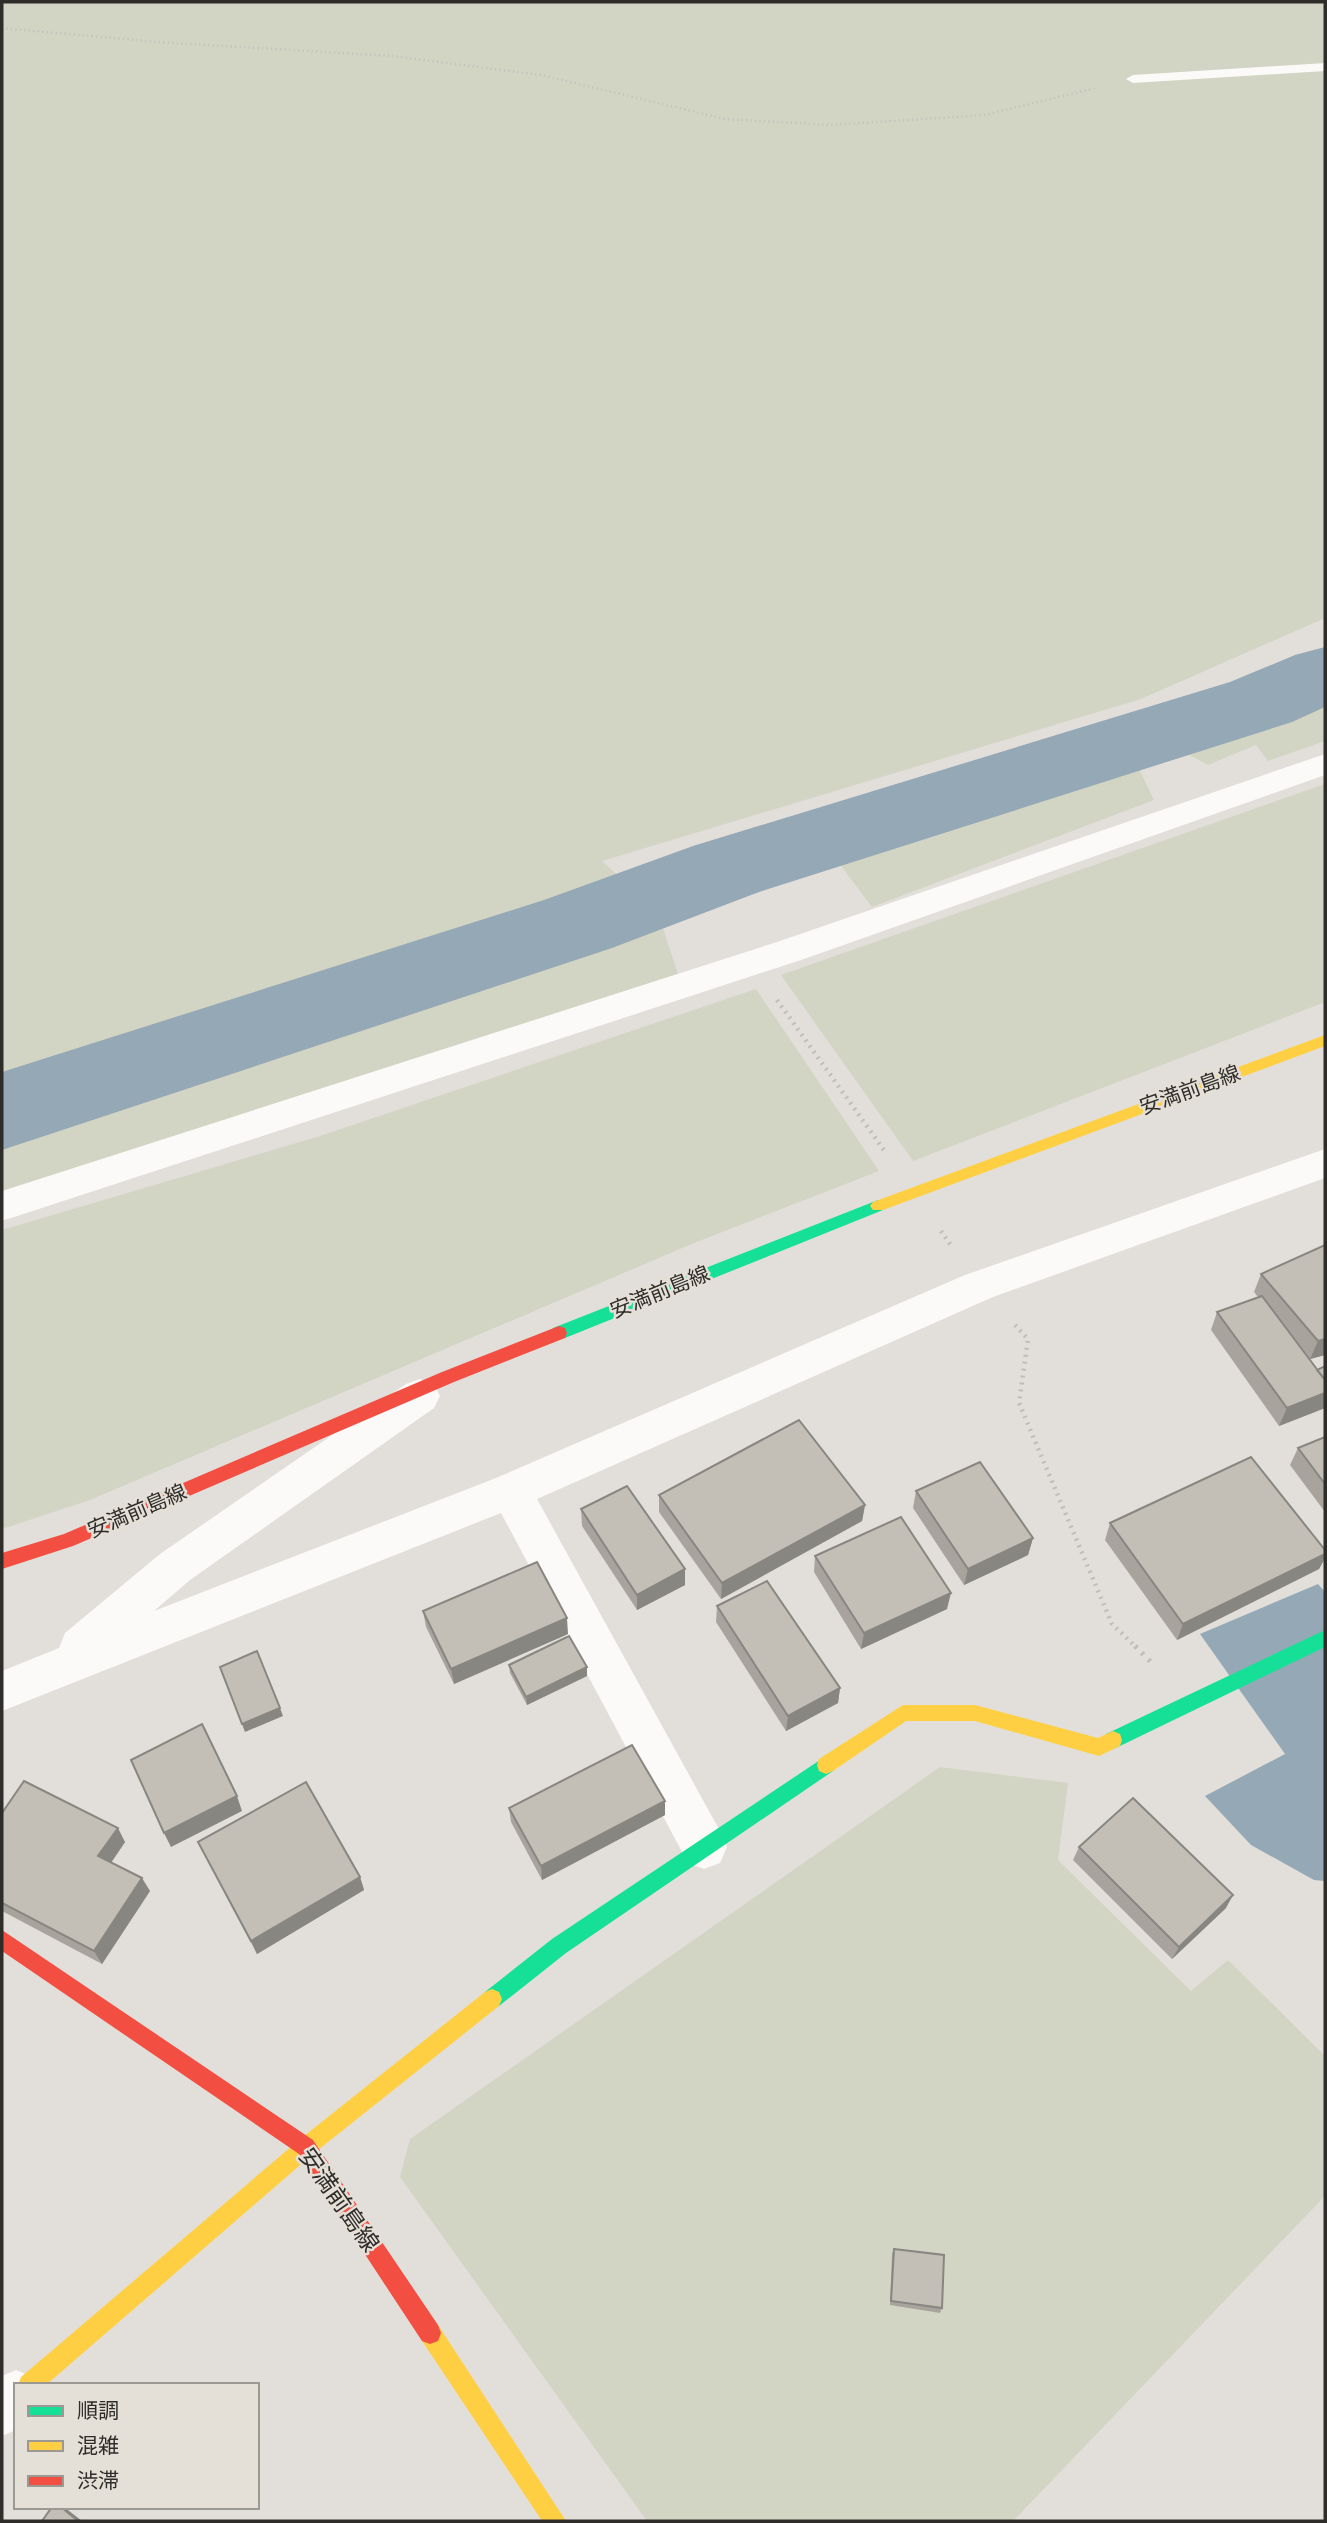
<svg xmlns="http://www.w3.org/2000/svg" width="1327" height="2523" font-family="'Titillium Web','Noto Sans JP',sans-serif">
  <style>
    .green { fill: #d2d5c3 }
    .water { fill: #95a8b6 }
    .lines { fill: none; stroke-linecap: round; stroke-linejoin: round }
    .river { fill: #95a8b6; fill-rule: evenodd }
    .path-far2 { stroke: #bfbebc; stroke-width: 2.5; stroke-dasharray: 1 3.5; stroke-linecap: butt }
    .path-far1 { stroke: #bfbebc; stroke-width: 4.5; stroke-dasharray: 2 5; stroke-linecap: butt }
    .path { stroke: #bfbebc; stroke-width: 5; stroke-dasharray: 2.5 7; stroke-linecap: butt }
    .lane { fill: #fbfaf9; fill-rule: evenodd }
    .street { fill: #fbfaf9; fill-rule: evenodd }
    .fast { fill: #16e098; fill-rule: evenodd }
    .slow { fill: #ffcf43; fill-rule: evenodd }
    .jam { fill: #f24e42; fill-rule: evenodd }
    .wall { fill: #a8a49d }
    .shaded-wall { fill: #888680 }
    .building { fill: #c3bfb7; stroke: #888680; stroke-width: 2 }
    .labels { text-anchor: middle; stroke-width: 5; stroke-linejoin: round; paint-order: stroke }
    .street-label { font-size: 21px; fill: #2f2d2a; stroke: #e5e0d7 }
    .near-street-label { font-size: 24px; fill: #2f2d2a; stroke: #e5e0d7 }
  </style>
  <rect width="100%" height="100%" fill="#e2dfda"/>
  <path class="green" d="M2,2H1325V618L1141,699L602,861L624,881L117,1051L2,1083Z
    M1325,687V741L1268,761L1256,745L1208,765L1175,747Z
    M1133,756L1154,800L872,907L826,846Z
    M1325,784V1002L913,1161L781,975Z
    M656,907L678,974L2,1193V1118Z
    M756,989L879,1171L694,1243L90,1500L2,1529V1230L320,1136Z
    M940,1767L1068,1783L1058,1860L1191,1991L1228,1960L1325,2056V2196L1013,2521H647L400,2177L410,2139Z"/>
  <path class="water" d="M1318,1584L1325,1592V1881L1314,1880L1251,1845L1205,1796L1285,1754L1200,1634Z"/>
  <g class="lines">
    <path class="river" d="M1325,647V707L1292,722L759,892L612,948L2,1150V1072L544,900L693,846L1230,682L1295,655Z"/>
    <path class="path-far2" d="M2,28L157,42L392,56L541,75L725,119L831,125L984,115L1096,88"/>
    <path class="path-far1" d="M777,1000L886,1153
      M941,1231L952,1247
      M1015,1325L1028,1339L1019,1403L1112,1624L1137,1648"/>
    <path class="path" d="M1135,1646L1152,1663"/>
    <path class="lane" d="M1325,63V71L1133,83L1126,79L1133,75Z"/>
    <path class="street" d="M1325,754V775L801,960L2,1221V1191L777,942Z
      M1325,1149V1178L993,1297L537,1499L720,1831L727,1847L720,1863L704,1869L688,1863L501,1513L2,1711V1671L59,1648L65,1633L160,1554L406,1384L420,1379L434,1384L440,1396L434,1408L190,1580L154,1611L496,1478L965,1275Z
      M16,2370L35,2378L38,2385H16V2430L2,2436V2376Z"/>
    <path class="fast" d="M878,1200L883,1202L886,1206L883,1210L565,1338H553L551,1333L553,1328Z
      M1325,1630V1647L1120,1746L1113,1749L1106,1746L1104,1740L1106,1734Z
      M826,1756L833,1759L835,1765L833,1771L566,1953L499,2006L492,2009L485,2006L482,1999L485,1992L552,1939Z"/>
    <path class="slow" d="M1325,1035V1046L883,1210H873L870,1206L873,1202Z
      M903,1705H975L1098,1738L1113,1731L1120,1734L1122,1740L1120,1746L1099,1756L975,1721H906L833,1771L826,1774L819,1771L817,1765L819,1759Z
      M492,1989L499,1992L502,1999L499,2006L313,2154L46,2385H18L21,2377L299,2140L485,1992Z
      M430,2322L438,2325L566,2521H542L422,2341L419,2333L422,2325Z"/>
    <path class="jam" d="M559,1326L565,1328L567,1333L565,1338L454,1382L73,1546L2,1569V1553L64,1534L442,1372Z
      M2,1930L313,2140L438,2325L441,2333L438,2341L430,2344L422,2341L299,2154L2,1951Z"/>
  </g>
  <path class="wall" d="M1325,1245V1355L1310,1359L1300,1347L1325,1408L1279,1426L1211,1330L1217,1312L1258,1297L1254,1292L1261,1274Z
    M1325,1437V1512L1290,1465L1298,1448Z
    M916,1491L1033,1538L1028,1555L964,1585L913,1508Z
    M659,1495L865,1505L862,1521L721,1599L659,1512Z
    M581,1509L685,1569V1585L637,1610L582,1526Z
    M1110,1523L1325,1550V1558L1319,1569L1177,1640L1105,1540Z
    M815,1556L947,1609L861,1649L814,1572Z
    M717,1606L840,1688L838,1703L786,1731L716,1622Z
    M423,1611L568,1634L454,1684L426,1627Z
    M509,1665L587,1676L527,1705L510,1673Z
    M509,1808L665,1815L542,1880L511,1822Z
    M2,1813L125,1842L111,1863L150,1891L102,1964L2,1911Z
    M198,1842L360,1877L364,1890L257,1954Z
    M1079,1847L1226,1908L1172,1959L1073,1860Z
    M894,2249L942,2308L940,2313L890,2305L892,2254Z"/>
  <path class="shaded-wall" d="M1325,1339V1355L1310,1359L1318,1341Z
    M1325,1393V1408L1279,1426L1287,1408Z
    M865,1505L862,1521L721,1599L722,1583Z
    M1033,1538L1028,1555L964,1585L968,1569Z
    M1325,1554V1558L1319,1569L1177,1640L1183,1624Z
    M685,1569V1585L637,1610V1595Z
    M951,1593L947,1609L861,1649L864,1633Z
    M567,1618L568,1634L454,1684L451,1669Z
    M587,1667V1676L527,1705L526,1697Z
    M840,1688L838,1703L786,1731L788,1716Z
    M280,1708L283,1716L245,1732L242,1724Z
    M237,1796L242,1811L171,1847L164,1833Z
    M665,1801V1815L542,1880L541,1866Z
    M118,1828L125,1842L106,1870L98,1856Z
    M360,1877L364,1890L257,1954L251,1941Z
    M142,1878L150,1891L102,1964L94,1951Z
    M1233,1895L1226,1908L1172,1959L1179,1947Z
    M61,2507H64L82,2521H78Z"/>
  <path class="building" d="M1325,1245V1339L1318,1341L1261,1274Z
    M1262,1296L1325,1380V1393L1287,1408L1217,1312Z
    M1325,1366V1380L1317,1370Z
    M799,1420L865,1505L722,1583L659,1495Z
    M1325,1437V1484L1298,1448Z
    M1251,1457L1325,1550V1554L1183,1624L1110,1523Z
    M980,1462L1033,1538L968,1569L916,1491Z
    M627,1486L685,1569L637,1595L581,1509Z
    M901,1517L951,1593L864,1633L815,1556Z
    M537,1562L567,1618L451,1669L423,1611Z
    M767,1581L840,1688L788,1716L717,1606Z
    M569,1636L587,1667L526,1697L509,1665Z
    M257,1651L280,1708L242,1724L220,1667Z
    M202,1724L237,1796L164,1833L131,1760Z
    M632,1745L665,1801L541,1866L509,1808Z
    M24,1781L118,1828L98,1856L142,1878L94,1951L2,1903V1813Z
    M306,1782L360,1877L251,1941L198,1842Z
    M1133,1798L1233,1895L1179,1947L1079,1847Z
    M894,2249L944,2255L942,2308L891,2301Z
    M52,2507H61L78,2521H42Z"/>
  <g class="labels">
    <g class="street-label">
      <text transform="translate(1190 1090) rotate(-20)" y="7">安満前島線</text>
      <text transform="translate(660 1292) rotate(-22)" y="7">安満前島線</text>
      <text transform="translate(137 1511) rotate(-23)" y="7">安満前島線</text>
    </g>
    <g class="near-street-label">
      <text transform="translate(339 2200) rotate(55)" y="8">安満前島線</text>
    </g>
  </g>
  <rect width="1327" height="2523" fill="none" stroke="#2f2d2a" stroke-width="7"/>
  <rect x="14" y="2383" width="245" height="126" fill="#e5e0d7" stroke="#9c9892" stroke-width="2"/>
  <rect x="28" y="2406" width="35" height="10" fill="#16e098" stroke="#9c9892" stroke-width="2"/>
  <text x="77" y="2418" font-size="21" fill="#2f2d2a">順調</text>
  <rect x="28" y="2441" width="35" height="10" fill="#ffcf43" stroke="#9c9892" stroke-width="2"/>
  <text x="77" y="2453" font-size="21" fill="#2f2d2a">混雑</text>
  <rect x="28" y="2476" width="35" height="10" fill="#f24e42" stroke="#9c9892" stroke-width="2"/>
  <text x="77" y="2488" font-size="21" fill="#2f2d2a">渋滞</text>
</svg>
